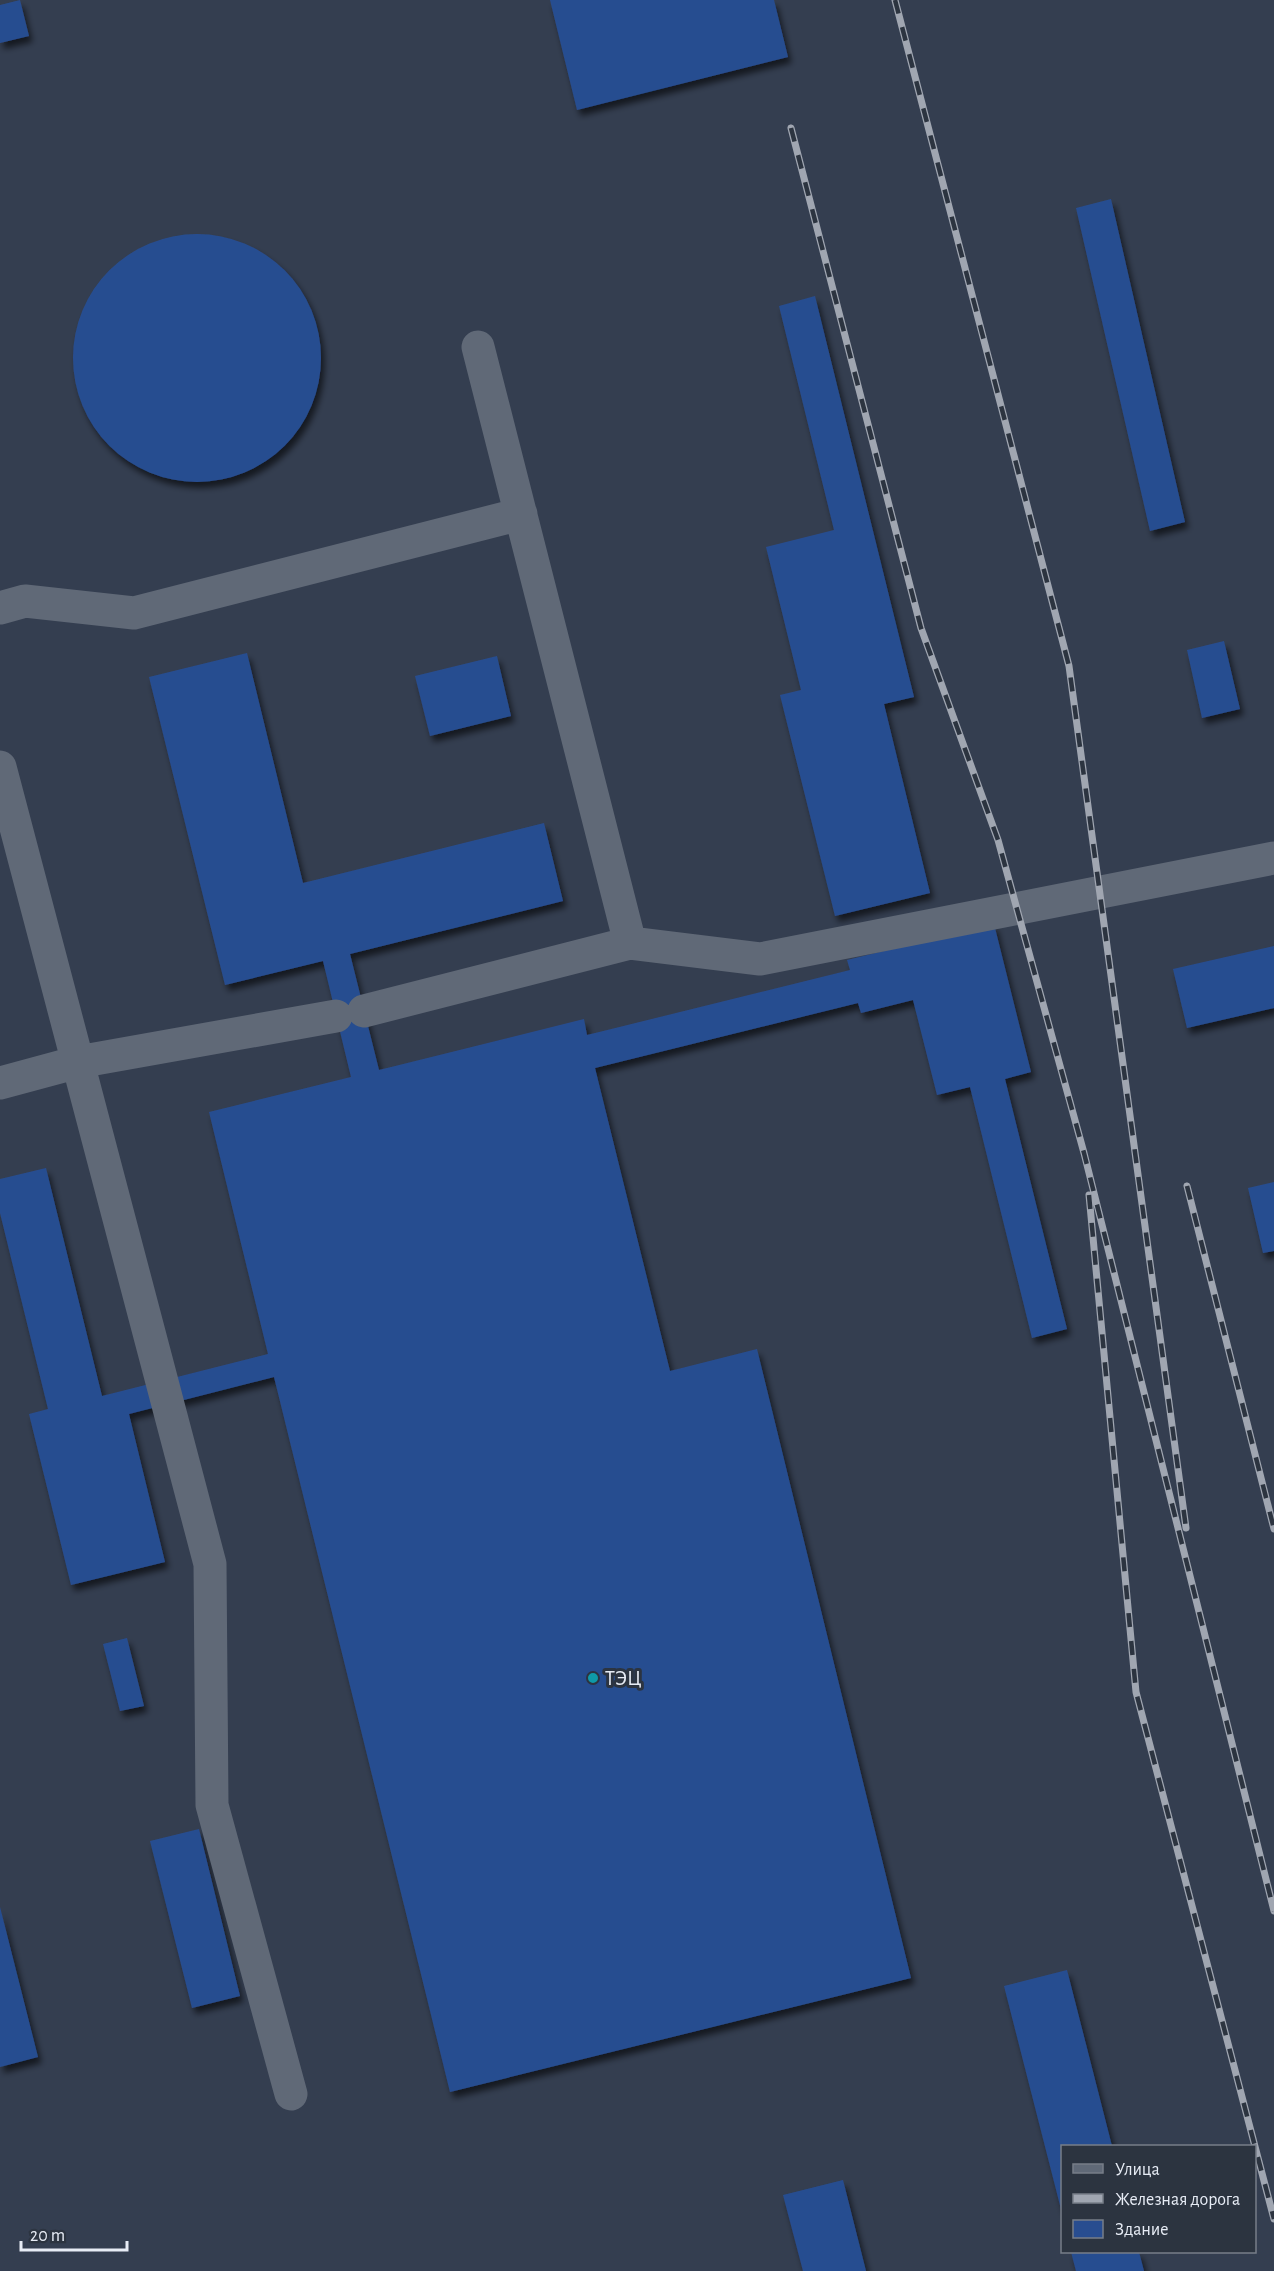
<svg xmlns="http://www.w3.org/2000/svg" width="1274" height="2271" font-family="'Alegreya Sans',sans-serif">
  <style>
    .built { fill: #343e50; fill-rule: evenodd }
    .building { fill: #284d90; filter: url(#shadow) }
    .lines { fill: none; stroke-linecap: round; stroke-linejoin: round }
    .minor { stroke: #606977; stroke-width: 33 }
    .rail-casing { stroke: #a0a6b1; stroke-width: 7 }
    .rail { stroke: #2c3440; stroke-width: 4.5; stroke-dasharray: 14; stroke-linecap: butt }
    .culture-dot { fill: #0f9aa8; stroke: #2c3440; stroke-width: 2 }
    .labels { text-anchor: middle; stroke-width: 6; stroke-linejoin: round; paint-order: stroke }
    .poi-label { font-size: 21px; fill: #e7ecf5; stroke: #2c3440; text-anchor: start }
  </style>
  <defs>
    <filter id="shadow"><feDropShadow dx="3.5" dy="6" stdDeviation="3" flood-color="#0009"/></filter>
  </defs>
  <rect width="100%" height="100%" fill="#2c3440"/>
  <path class="built" d="M0,0H1274V2271H0ZM1062,2146H1254V2252H1062Z"/>
  <path class="building" d="M20,0L29,36L0,43V5Z
    M550,0H774L788,57L577,110Z
    M1111,199L1185,522L1150,531L1076,208Z
    M73 358a124 124 0 1 1 248 0a124 124 0 1 1-248 0Z
    M815,296L914,697L884,704L930,893L835,916L780,695L801,690L766,547L834,530L779,306Z
    M1224,641L1240,709L1202,718L1187,650Z
    M247,653L303,883L544,823L563,901L350,954L379,1070L584,1019L587,1035L850,970L847,960L994,924L1031,1072L1005,1079L1067,1329L1032,1338L970,1087L937,1095L913,1000L861,1013L858,1003L595,1068L670,1371L757,1349L911,1978L450,2092L274,1377L129,1414L165,1562L71,1585L29,1414L48,1409L0,1213V1179L46,1168L102,1396L268,1354L209,1112L351,1077L323,961L225,985L149,677Z
    M497,656L511,716L430,736L415,676Z
    M1274,946V1008L1187,1028L1173,969Z
    M1274,1182V1251L1263,1253L1248,1188Z
    M127,1638L144,1706L120,1711L103,1644Z
    M199,1829L240,1996L192,2008L150,1841Z
    M0,1907L38,2057L0,2067Z
    M1067,1970L1112,2146H1062V2213L1004,1986Z
    M843,2180L866,2271H803L783,2195Z
    M1071,2252H1139L1144,2271H1076Z"/>
  <g class="lines">
    <path class="minor" d="M0,608L25,601L134,613L521,514
      M0,767L210,1564L212,1805L291,2094
      M630,943L760,959L1274,858
      M364,1011L630,943L478,347
      M0,1083L78,1062L336,1016"/>
    <g class="rail-casing">
      <path id="rail" d="M895,0L1069,666L1186,1528
        M791,128L921,628L998,840L1084,1153L1274,1911
        M1187,1186L1274,1529
        M1089,1195L1136,1692L1274,2219"/>
    </g>
    <use href="#rail" class="rail"/>
  </g>
  <circle class="culture-dot" cx="593" cy="1678" r="6"/>
  <g class="labels">
    <g class="poi-label">
      <text x="605" y="1685">ТЭЦ</text>
    </g>
  </g>
  <rect x="1061" y="2145" width="195" height="108" fill="#2c3440" stroke="#777e88" stroke-width="1.5"/>
  <rect x="1073" y="2164" width="30" height="9" fill="#606977" stroke="#777e88" stroke-width="1.5"/>
  <text x="1115" y="2175" font-size="18" fill="#e7ecf5">Улица</text>
  <rect x="1073" y="2194" width="30" height="9" fill="#a0a6b1" stroke="#777e88" stroke-width="1.5"/>
  <text x="1115" y="2205" font-size="18" fill="#e7ecf5">Железная дорога</text>
  <rect x="1073" y="2220" width="30" height="18" fill="#284d90" stroke="#777e88" stroke-width="1.5"/>
  <text x="1115" y="2235" font-size="18" fill="#e7ecf5">Здание</text>
  <path d="M21 2241v9h106v-9" fill="none" stroke="#e7ecf5" stroke-width="3"/>
  <text x="30" y="2241" font-size="18" fill="#e7ecf5" stroke="#2c3440" stroke-width="4.5" paint-order="stroke">20 m</text>
</svg>
